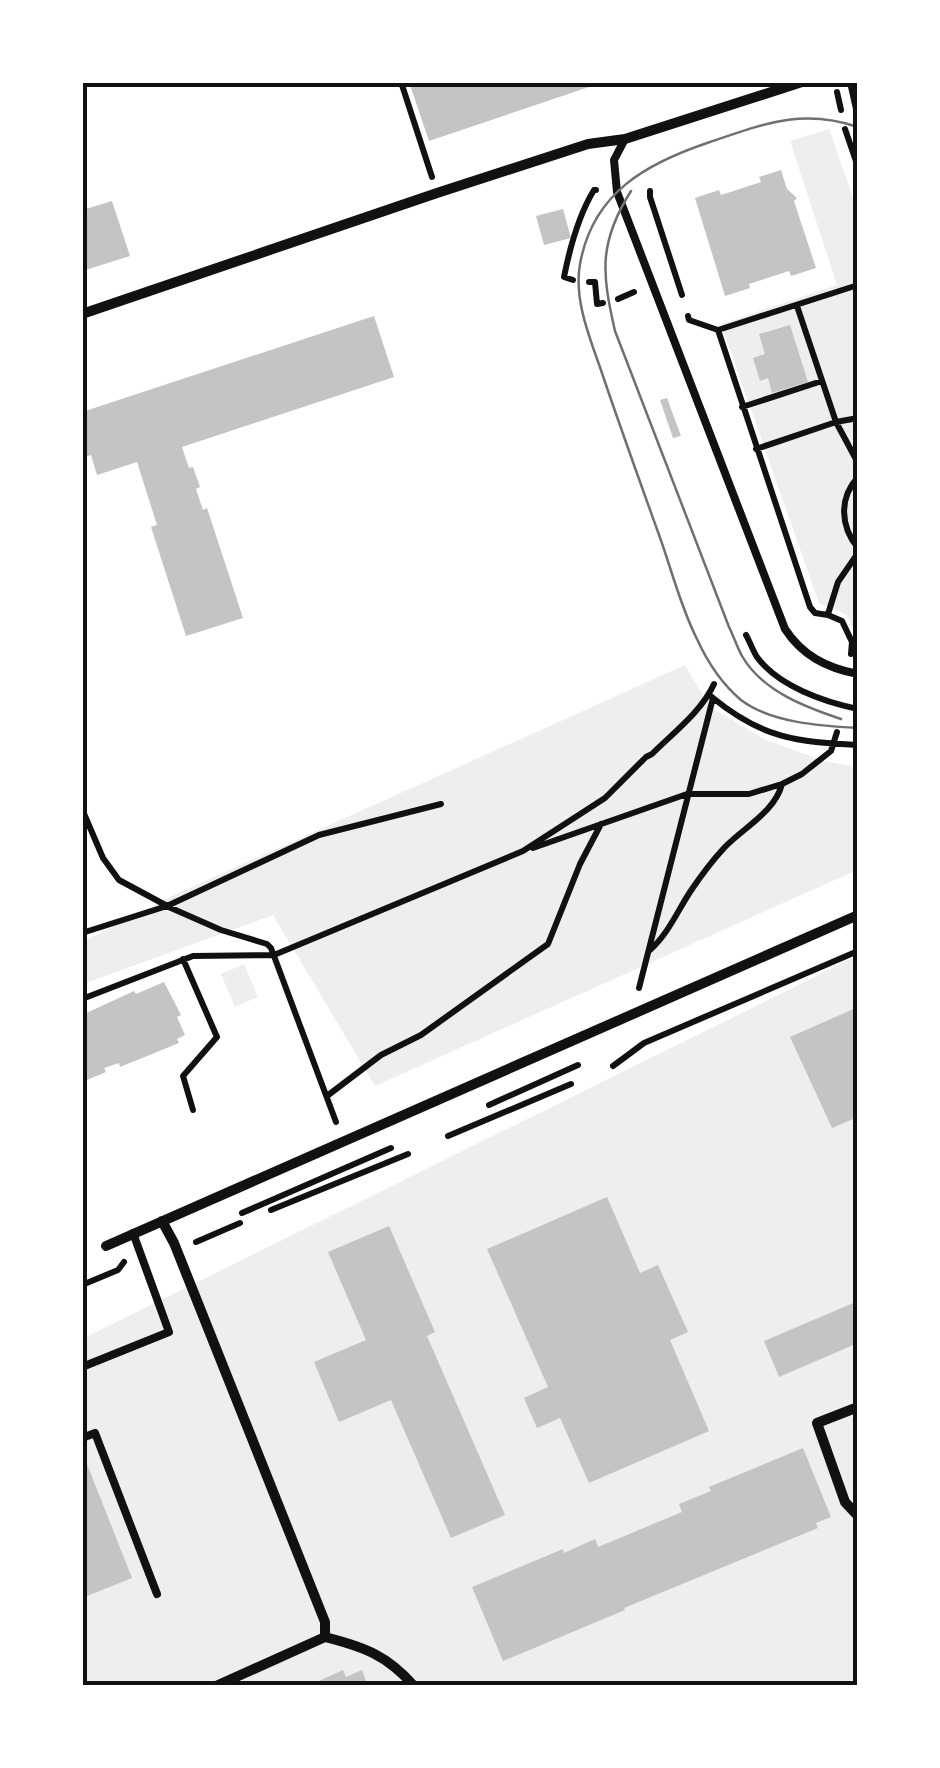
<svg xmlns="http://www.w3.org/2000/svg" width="940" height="1768" font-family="Karla,sans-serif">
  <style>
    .green { fill: #eee }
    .building { fill: #c4c4c4 }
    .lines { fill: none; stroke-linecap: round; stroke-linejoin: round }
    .path { stroke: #111; stroke-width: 6 }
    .service { stroke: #111; stroke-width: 8 }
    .minor { stroke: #111; stroke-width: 10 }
    .tram { stroke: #707070; stroke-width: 2.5 }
    .neatline { fill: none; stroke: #111; stroke-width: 4 }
  </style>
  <rect width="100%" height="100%" fill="#fff"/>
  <path class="green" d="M829,129L857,209V637L847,615L819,603L721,324L837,285L790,141Z
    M685,665L710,707L766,740L824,761L857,767V870L375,1086L273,915L83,984V942L176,894Z
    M857,956V1685H83L82,1339Z
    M244,964L258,997L235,1007L221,974Z"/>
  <path class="building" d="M409,82H601V83L429,141Z
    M781,170L787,189L797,198L794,201L816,268L791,276L789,271L749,284L750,288L725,296L695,198L719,190L721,195L761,182L759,177Z
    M112,201L130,256L82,271V210Z
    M563,209L571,238L544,245L536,216Z
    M374,316L394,377L182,447L189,468L193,467L200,487L196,489L203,510L207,508L243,618L186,636L151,527L157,525L137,462L97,475L91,455L82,458V412Z
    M790,325L808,382L772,393L768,378L760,381L753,358L765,354L759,334Z
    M667,398L681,436L673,438L660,400Z
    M164,982L181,1015L177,1017L185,1035L177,1039L179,1043L120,1067L119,1063L104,1068L106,1072L82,1082V1015L134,991L136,994Z
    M858,1007V1117L832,1128L790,1037Z
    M607,1197L640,1273L658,1265L688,1332L670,1340L709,1431L589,1483L560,1418L537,1428L524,1398L548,1387L487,1249Z
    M389,1226L435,1332L427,1336L505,1515L451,1538L391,1400L339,1422L314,1362L366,1340L328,1252Z
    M858,1301V1343L779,1377L764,1341Z
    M803,1448L831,1517L816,1523L818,1528L624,1608L625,1610L503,1661L472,1587L563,1549L564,1553L595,1539L598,1547L682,1512L679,1504L711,1491L709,1487Z
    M85,1459L132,1578L82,1598V1460Z
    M343,1670L346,1677L362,1670L368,1686H308Z"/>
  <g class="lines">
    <path class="path" d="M401,82L432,177
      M850,82L858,118
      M837,92L841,110
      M845,129L858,167
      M650,191V197L682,295
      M573,280L564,277C570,247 578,216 594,190H596
      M589,282H595L597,304L603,303
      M618,299L634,292
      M797,306L836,422L858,463
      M688,316L689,320L718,330L810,607L815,613L828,615L842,621L852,642L851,654
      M718,330L858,285
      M742,407L822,381
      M756,449L836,422L858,418
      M858,477C839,498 840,526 858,548
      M828,614L838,582L858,553
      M746,635C750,642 753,651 757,657C778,686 824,702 858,709
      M713,698C762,738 796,742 858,745
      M82,809L103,858L119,880L171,908L221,930L267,944L271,948L336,1122
      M533,848L687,794H749L782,784L802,774L831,751L837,732
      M82,933L167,906L319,835L441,804
      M650,950C668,934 677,912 690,892C700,877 712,861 724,848C743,828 775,812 782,784
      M183,959L217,1037L183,1076L193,1110
      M639,988L713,698L709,695
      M82,999L193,956L274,955L523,851L605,798L646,757L652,754C673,733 702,711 714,684
      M613,1066L644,1043L858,951
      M327,1096L381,1055L421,1035L548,944L580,864L601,824
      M489,1105L578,1065
      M448,1136L571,1084
      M271,1210L408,1154
      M242,1213L391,1148
      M196,1242L240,1223
      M82,1285L118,1270L124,1262"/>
    <path class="service" d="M625,139L614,160L617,192L785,629C802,655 826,668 858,674
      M82,1367L169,1332L133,1233
      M82,1438L95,1433L157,1594"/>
    <path class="minor" d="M82,314L437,193L588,144L625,139L802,82
      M162,1221L174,1243L325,1622V1637L216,1686
      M106,1246L858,915
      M858,1407L817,1423L845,1502L858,1516
      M325,1637C364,1647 387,1655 414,1686"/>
    <path class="tram" d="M858,127C802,108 764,124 710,142C647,163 593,192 580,264C573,303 593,345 605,382C622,432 640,482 658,532C671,567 680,606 697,639C707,661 722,684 741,700C771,723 822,726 858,728
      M631,191C598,243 602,274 615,331L729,627C734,637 737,647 742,656C762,691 805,707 841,719"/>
  </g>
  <rect width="940" height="1768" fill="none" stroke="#ffffff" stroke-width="170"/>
  <rect x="85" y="85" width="770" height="1598" class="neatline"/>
</svg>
